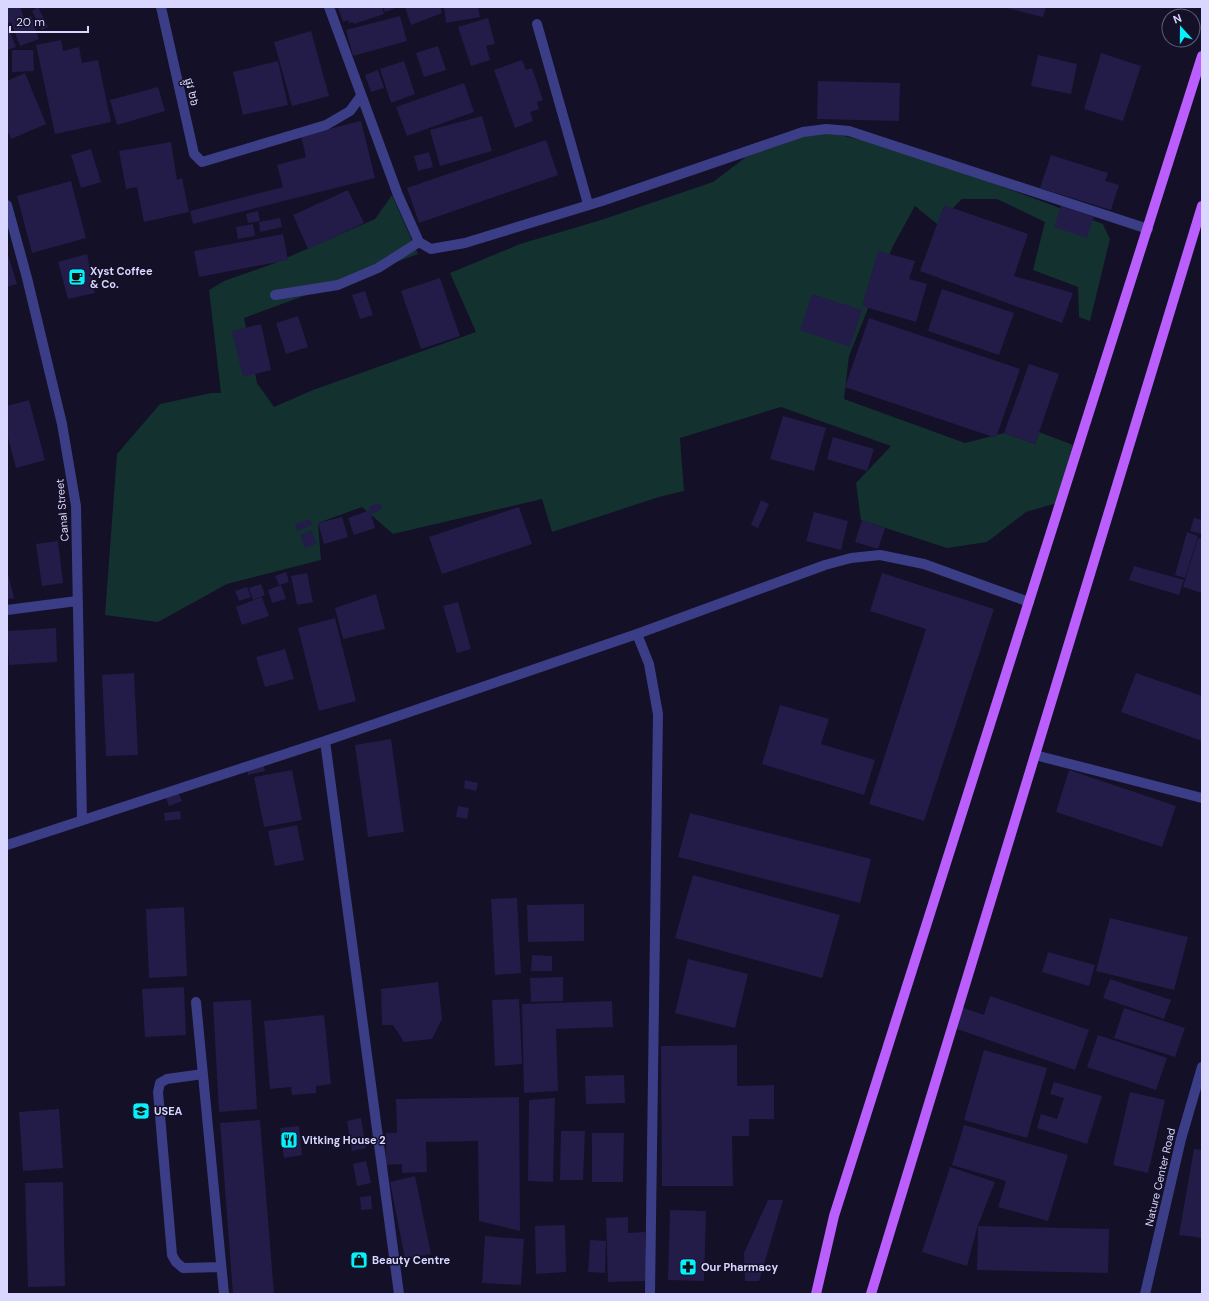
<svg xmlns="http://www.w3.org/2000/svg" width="1209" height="1301" font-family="'DM Sans','Noto Sans Khmer',sans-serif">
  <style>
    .green { fill: #13312f }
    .building { fill: #231c48 }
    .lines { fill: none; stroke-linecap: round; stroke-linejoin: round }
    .minor { stroke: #3b3d86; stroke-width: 10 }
    .major { stroke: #ba5ffd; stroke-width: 10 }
    .labels { text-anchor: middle; stroke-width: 3; stroke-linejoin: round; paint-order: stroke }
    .street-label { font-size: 11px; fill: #d9d7ff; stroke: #131027 }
    .poi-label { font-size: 11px; font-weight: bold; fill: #d9d7ff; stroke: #131027; text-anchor: start }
  </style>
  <rect width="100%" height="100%" fill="#131027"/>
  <path class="green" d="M817,130L898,148L1103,224L1110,239L1090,321L1079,317L1078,287L1033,270L1045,222L997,199H962L937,224L915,206L893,246L849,356L844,399L965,443L1004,433L1035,444L1039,432L1073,445L1057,503L1026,512L987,542L947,548L861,520L856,483L891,446L781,407L680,438L684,491L659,497L552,532L542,499L393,534L362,507L318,523L321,560L227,584L158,622L105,615L117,454L160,404L211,393H221L209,290L224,281L275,263L375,219L392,195L418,254L244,318L257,383L274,407L313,390L476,332L450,273L520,244L601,220L713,182L746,157Z"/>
  <path class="building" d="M7,7H20L24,18L15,22L31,16L39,39L20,46L11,22L7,24L16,47L7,50Z
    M38,7L48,27L42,30L32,11Z
    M338,7H382L384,14L354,24L353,22L349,23L348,20L343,22Z
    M383,7H398L385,12Z
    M405,7H440L442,13L411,25Z
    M444,7H478L480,17L446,23Z
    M1003,7H1046L1043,17Z
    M400,16L407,41L353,56L346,30Z
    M488,18L495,44L486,46L490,60L471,66L458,27Z
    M311,31L329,96L292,106L274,42Z
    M61,40L63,51L79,47L82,63L98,60L111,122L55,134L36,45Z
    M438,46L446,70L424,77L416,53Z
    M12,50H33L34,71L12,72Z
    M1101,53L1141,66L1123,121L1084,109Z
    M1038,55L1077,64L1071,94L1031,86Z
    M522,60L526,70L532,68L543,100L537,102L539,109L530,112L533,121L515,128L494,70Z
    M278,61L288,105L243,115L233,72Z
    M404,61L415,94L391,103L380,69Z
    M378,70L384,88L371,92L365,75Z
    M25,73L46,124L11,139L7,130V81Z
    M818,81L900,83L899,121L817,119Z
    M464,83L474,112L407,136L396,107Z
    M158,87L165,111L117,125L110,100Z
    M482,116L492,151L440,166L430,130Z
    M361,121L375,178L193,224L190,211L283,187L277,165L306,157L301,136Z
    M546,140L558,175L419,223L407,188Z
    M171,142L177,180L182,178L189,212L144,222L137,187L126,189L119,151Z
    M91,149L101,182L81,188L71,155Z
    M429,152L433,167L418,171L414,156Z
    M1051,155L1108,173L1105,181L1119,185L1111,210L1040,188Z
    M71,181L86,238L32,253L17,196Z
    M348,190L364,223L308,249L293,215Z
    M944,205L1028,234L1014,276L1073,293L1062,323L920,271Z
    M1061,206L1094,217L1087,238L1054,227Z
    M258,211L260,221L248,223L246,214Z
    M280,218L282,227L260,232L259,222Z
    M253,224L255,236L238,239L236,227Z
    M283,234L288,260L199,277L194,251Z
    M878,251L915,261L909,279L927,284L916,322L862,306Z
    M7,252L17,284L7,287Z
    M87,254L95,293L68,299L58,262Z
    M440,278L460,336L421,349L401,291Z
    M942,289L1014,313L999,355L928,331Z
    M365,291L373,315L360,319L352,295Z
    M812,294L862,310L850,347L800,330Z
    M298,316L308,347L286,354L276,323Z
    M869,318L1020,369L996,438L845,387Z
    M261,324L271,370L243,377L232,331Z
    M1029,364L1059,374L1035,444L1004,433Z
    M29,400L45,460L16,468L7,434V406Z
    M783,416L826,428L814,471L770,459Z
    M833,437L874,449L867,471L827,459Z
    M761,500L769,504L758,528L751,525Z
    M380,503L382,509L371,514L375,528L354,535L348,518L370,510L369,507Z
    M519,507L532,544L442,574L429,537Z
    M814,512L848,521L841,550L806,541Z
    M342,517L348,537L324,544L318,523Z
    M1194,518L1202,520V534L1190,531Z
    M310,519L312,525L297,531L295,524Z
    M862,520L885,528L878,549L855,542Z
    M311,530L317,544L305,548L300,535Z
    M1187,532L1198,536L1185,578L1175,575Z
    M1198,538L1202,539V593L1183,587Z
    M58,541L63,583L42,586L36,544Z
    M1134,566L1184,580L1179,595L1129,580Z
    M7,570L14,598L7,599Z
    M286,572L289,582L279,585L275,576Z
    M307,573L313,602L297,605L291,576Z
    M882,573L994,609L924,821L869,804L926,629L870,611Z
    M261,584L265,595L253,600L249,588Z
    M281,585L286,599L272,603L268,590Z
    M247,587L251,597L239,601L235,591Z
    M376,594L385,629L343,639L335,608Z
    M262,597L269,616L242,625L236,607Z
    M458,602L471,649L457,653L443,606Z
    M335,618L356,701L319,711L298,628Z
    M56,628L57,662L9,665L7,631Z
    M285,649L294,679L265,687L256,657Z
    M134,673L138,755L106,756L102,675Z
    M1136,673L1202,696V741L1121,712Z
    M780,705L829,719L821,744L875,760L864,795L762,764Z
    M391,739L404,832L368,837L355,745Z
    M263,764L265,771L248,775L247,768Z
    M292,770L302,820L264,827L254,777Z
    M1069,770L1176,806L1162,847L1056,812Z
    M465,780L478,783L476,791L464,788Z
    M177,790L182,801L169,806L165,795Z
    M458,806L469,808L467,819L456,817Z
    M180,811L181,819L165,821L164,813Z
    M690,813L871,859L860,903L678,857Z
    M297,825L304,860L275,866L268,831Z
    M693,875L840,915L822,978L675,938Z
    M517,898L521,973L495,975L491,899Z
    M584,904V941L528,942L527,905Z
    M184,907L187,976L149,978L146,909Z
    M1110,918L1188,937L1174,990L1096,971Z
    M1048,952L1095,965L1089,986L1042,972Z
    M532,955L552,956V971H531Z
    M688,959L748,974L735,1028L675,1013Z
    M563,977V1001L531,1002L530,978Z
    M1110,979L1171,1000L1164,1019L1103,998Z
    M438,982L442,1019L432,1039L404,1042L393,1025H382L381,989Z
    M184,987L186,1035L145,1037L142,989Z
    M990,996L1089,1030L1075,1070L954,1028L961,1007L984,1015Z
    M519,999L522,1064L495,1066L492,1000Z
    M251,1000L257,1109L219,1112L213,1002Z
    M612,1001L613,1027L556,1029L558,1091L524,1093L522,1004Z
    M1124,1008L1185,1028L1175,1057L1114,1038Z
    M324,1015L331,1084L316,1086V1093L292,1095L291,1087L270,1089L264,1021Z
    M1098,1035L1167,1058L1156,1090L1087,1067Z
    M737,1045V1086L774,1085V1119H749V1136H732L733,1186H662L661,1046Z
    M984,1050L1047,1068L1027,1138L964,1120Z
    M624,1075L625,1103L586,1104L585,1076Z
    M1054,1082L1102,1096L1087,1144L1037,1128L1041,1114L1057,1119L1064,1098L1050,1094Z
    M1130,1092L1165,1100L1148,1173L1113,1165Z
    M519,1097L520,1231L479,1221L478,1141L426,1142L427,1172L402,1173V1164L386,1165V1133H397L396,1099Z
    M555,1098L553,1182L528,1181L529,1100Z
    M59,1109L63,1168L23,1171L19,1112Z
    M361,1118L366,1148L352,1151L347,1121Z
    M260,1120L274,1294H233L220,1123Z
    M964,1125L1068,1155L1048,1221L998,1207L1006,1181L952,1165Z
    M299,1126L302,1155L284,1158L280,1128Z
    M561,1131H585L583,1180H560Z
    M592,1133H624L623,1182H592Z
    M1194,1149L1202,1150V1238L1179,1235Z
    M366,1161L371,1183L357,1186L353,1164Z
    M950,1167L995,1182L978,1225L967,1266L922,1252Z
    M415,1176L431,1254L405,1259L390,1182Z
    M63,1182L65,1286L28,1287L25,1183Z
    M371,1196L372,1209L361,1210L360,1197Z
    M768,1200H783L759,1281H745L744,1253Z
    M670,1210L706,1211L704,1281L668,1280Z
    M628,1217V1233L645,1232L647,1281L608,1282L606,1218Z
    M565,1225L566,1272L536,1274L535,1226Z
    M978,1226L1109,1229L1108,1273L977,1270Z
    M485,1236L524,1239L521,1285L482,1283Z
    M590,1240L606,1241L605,1273L588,1272Z"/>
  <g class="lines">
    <path class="minor" d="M161,7L194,154L202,162L326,125L350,111L361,96
      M329,7L398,195L419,242L431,249L465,243L602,201L803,132L826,129L849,131L1148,229
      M537,24L588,204
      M7,205L27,278L62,424L76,506L82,820
      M275,295L338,285L378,268L419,242
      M7,610L77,601
      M637,634L649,664L658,714L650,1294
      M325,741L399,1294
      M1035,755L1202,798
      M7,845L325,741L637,634L825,565L851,558L880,555L924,564L1029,602
      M196,1002L224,1294
      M203,1074L167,1079L160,1083L158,1092L172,1255L176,1262L183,1268L221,1267
      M1145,1294L1181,1139L1202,1067"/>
    <path class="major" d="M816,1294L834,1216L1202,56
      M871,1294L1202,206"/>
  </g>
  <defs>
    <g id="cafe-square" transform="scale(0.9)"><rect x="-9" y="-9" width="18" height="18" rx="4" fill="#05f1fd" stroke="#131027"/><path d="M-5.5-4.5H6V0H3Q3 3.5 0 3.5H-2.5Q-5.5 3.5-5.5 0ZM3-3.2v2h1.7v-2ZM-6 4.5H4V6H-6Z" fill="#111"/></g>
    <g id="university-square" transform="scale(0.9)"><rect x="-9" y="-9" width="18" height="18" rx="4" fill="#05f1fd" stroke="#131027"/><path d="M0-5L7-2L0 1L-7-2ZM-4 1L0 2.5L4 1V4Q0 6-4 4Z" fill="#111"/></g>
    <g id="restaurant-square" transform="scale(0.9)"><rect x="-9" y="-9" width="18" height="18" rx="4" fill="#05f1fd" stroke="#131027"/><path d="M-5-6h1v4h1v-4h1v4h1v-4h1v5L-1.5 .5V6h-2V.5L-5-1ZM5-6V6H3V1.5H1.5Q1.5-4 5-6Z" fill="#111"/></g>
    <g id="shop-square" transform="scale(0.9)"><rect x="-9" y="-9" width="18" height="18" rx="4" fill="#05f1fd" stroke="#131027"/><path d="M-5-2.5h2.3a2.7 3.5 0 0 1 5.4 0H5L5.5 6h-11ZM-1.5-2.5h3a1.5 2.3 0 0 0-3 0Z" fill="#111"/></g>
    <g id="pharmacy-square" transform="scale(0.9)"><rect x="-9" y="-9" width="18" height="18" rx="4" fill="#05f1fd" stroke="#131027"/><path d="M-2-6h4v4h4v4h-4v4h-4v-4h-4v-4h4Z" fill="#111"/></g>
  </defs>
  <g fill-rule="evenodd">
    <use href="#cafe-square" x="77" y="277"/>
    <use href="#university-square" x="141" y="1111"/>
    <use href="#restaurant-square" x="289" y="1140"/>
    <use href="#shop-square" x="359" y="1260"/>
    <use href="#pharmacy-square" x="688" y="1267"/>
  </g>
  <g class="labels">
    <g class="street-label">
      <text transform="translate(192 92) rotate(77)" y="4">ផ្លូវ ២៦</text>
      <text transform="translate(62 510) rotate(-95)" y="4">Canal Street</text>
      <text transform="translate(1160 1177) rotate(-77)" y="4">Nature Center Road</text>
    </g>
    <g class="poi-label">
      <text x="90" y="275">Xyst Coffee<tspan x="90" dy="13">&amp; Co.</tspan></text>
      <text x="154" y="1115">USEA</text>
      <text x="302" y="1144">Vitking House 2</text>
      <text x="372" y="1264">Beauty Centre</text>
      <text x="701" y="1271">Our Pharmacy</text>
    </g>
  </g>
  <rect width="1209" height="1301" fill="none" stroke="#d9d7ff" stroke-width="16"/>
  <g transform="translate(1181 28) rotate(339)"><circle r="19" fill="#131027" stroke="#62607d"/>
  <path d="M0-3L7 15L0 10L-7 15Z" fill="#05f1fd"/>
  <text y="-6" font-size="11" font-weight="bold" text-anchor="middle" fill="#d9d7ff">N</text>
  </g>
  <path d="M10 26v6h78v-6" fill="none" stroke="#d9d7ff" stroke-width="2"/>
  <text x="16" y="26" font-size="12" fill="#d9d7ff" stroke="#131027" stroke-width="3" paint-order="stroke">20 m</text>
</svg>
